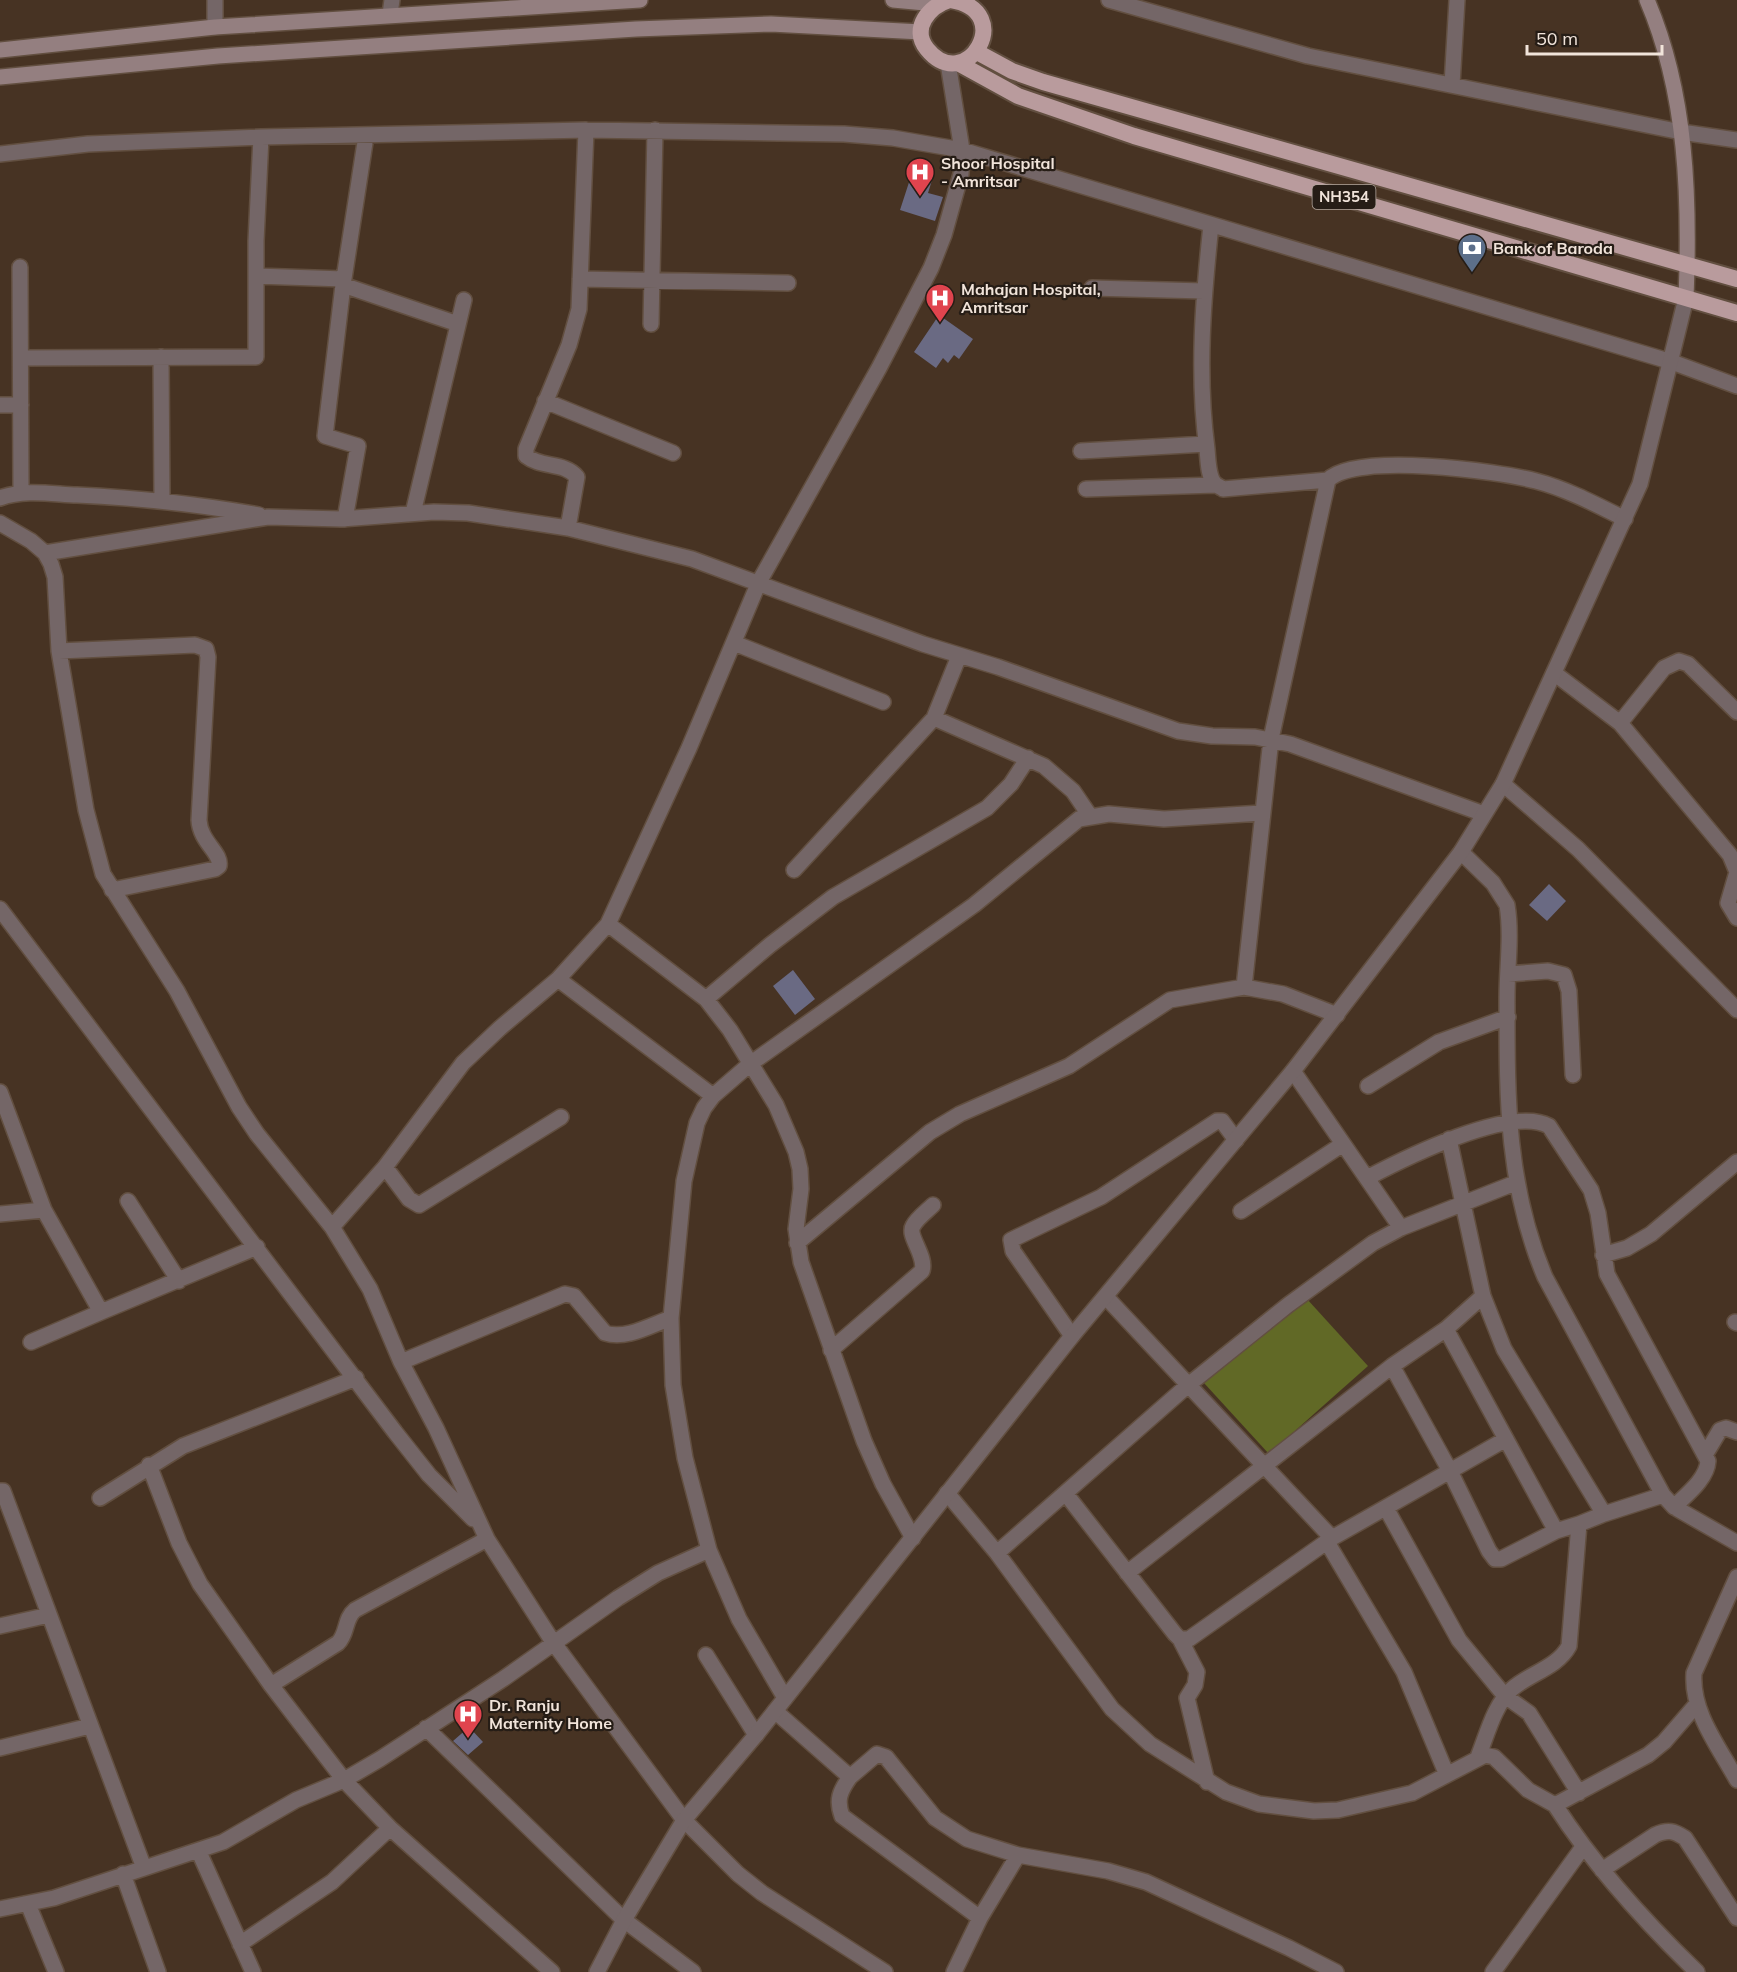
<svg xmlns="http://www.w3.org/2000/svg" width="1737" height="1972" font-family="Mulish,sans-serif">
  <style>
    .green { fill: #616926 }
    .building { fill: #6a6a83 }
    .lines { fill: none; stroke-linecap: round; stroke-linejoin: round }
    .minor-casing { stroke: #624f40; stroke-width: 18 }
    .tertiary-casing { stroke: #624f40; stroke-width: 18 }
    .secondary-casing { stroke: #624f40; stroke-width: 18 }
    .trunk-casing { stroke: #624f40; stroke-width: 20 }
    .minor { stroke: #746667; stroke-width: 15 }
    .tertiary { stroke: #746667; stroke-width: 15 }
    .secondary { stroke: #947f80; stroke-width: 15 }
    .trunk { stroke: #b99b9d; stroke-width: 16 }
    .labels { text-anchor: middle; stroke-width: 4.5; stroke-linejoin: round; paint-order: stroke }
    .shield { fill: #261d16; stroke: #b4a89f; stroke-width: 1.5 }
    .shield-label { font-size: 15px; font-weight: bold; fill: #f1e4da }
    .poi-label { font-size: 16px; font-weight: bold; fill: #f1e4da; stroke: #261d16; text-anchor: start }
  </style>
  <rect width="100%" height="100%" fill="#473323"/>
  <path class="green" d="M1307,1299L1368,1366L1269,1454L1204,1383Z"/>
  <path class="building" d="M913,170L933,177L928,193L943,197L935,221L900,210Z
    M939,315L973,339L959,359L954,355L948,363L943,358L936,368L914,352Z
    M1549,884L1566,901L1547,921L1529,905Z
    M793,970L815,999L795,1015L773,986Z
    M469,1727L483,1742L468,1755L453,1741Z"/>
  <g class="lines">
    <g class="minor-casing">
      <path id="minor" d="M1109,0L1308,56L1681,132L1737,140
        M390,14L392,0
        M215,27V0
        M1452,85L1457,0
        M0,154L88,144L261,137L586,130L844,134L893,138L962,150L1672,362L1737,386
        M1211,225C1203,300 1197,374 1207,449C1208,459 1208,477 1215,484C1216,485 1222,488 1223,489L1328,480
        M20,267L21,492
        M256,276L344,279
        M580,279L788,283
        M343,285L458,324
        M1092,288L1204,291
        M651,324L655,130
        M161,357L162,500
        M21,358L256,357V241L261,137
        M545,401L673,453
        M0,405H21
        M1081,451L1206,444
        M1086,489L1216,485
        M0,498C25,489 51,494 77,495C139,498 198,504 259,515
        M413,513L464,300
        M345,519L358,446L325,436L343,285L366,136
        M0,523L31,541L45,553L51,564L55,577L59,651L86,810L103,874L177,991L239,1107L257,1134L332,1227L370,1289L401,1362L436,1428L487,1539L553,1642L684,1820L738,1874L762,1893L885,1972
        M568,528L577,477C565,462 541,468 526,456V449L569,345L579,309L586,130
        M45,553L268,517L341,519L434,512L468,513L568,528L692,559L923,644L998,667L1178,731L1212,736L1255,737L1290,744L1484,814
        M734,643L883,702
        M59,651L195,645L206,649L208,657L199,820C200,842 222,853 219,866L215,869L112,890
        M959,656L934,718L1044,766L1073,791L1090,816
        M1554,673L1620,723L1730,855L1737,872L1728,903L1737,918
        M1620,723L1664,668L1679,661L1688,664L1737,712
        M1503,784L1578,849L1737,1010
        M1461,852L1493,883L1507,905C1512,935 1507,967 1507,997C1507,1096 1506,1185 1545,1277L1663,1495L1674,1507L1737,1543
        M794,870L934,718
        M0,909L395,1432L429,1475L473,1519
        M608,924L706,999L730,1030L776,1105L796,1152L800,1169L801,1189L796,1229L801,1262L864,1441L883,1484L913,1538
        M1508,974L1548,971L1564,975L1569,991L1573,1075
        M558,979L713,1096
        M706,999L770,945L833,897L987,808L1011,784L1028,758
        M1337,1015L1283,994L1244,987L1271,739L1328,480C1355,452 1498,471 1536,481C1567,489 1597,505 1625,519
        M1293,1071L1401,1228
        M1368,1086L1439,1042L1508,1017
        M0,1092L44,1210
        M385,1167L409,1199L419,1205L561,1117
        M1367,1178C1403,1159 1510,1105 1549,1126L1591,1190L1598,1213L1607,1274L1708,1461C1707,1479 1686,1495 1674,1507
        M128,1201L179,1281
        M1241,1211L1343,1144
        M0,1214L44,1210L101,1312L257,1247
        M332,1227L385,1167L463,1063L500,1028L558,979L608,924L689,748L759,582L879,368L931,268L944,235L961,174L962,150L948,63
        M797,1243L930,1132L960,1114L1069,1066L1170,1000L1244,987
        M1603,1255L1627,1248L1651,1234L1737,1162
        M1483,1296L1504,1349L1604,1514L1663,1495
        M1106,1297L1332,1538
        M1735,1322L1737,1323
        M1446,1329L1556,1531L1579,1524
        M1072,1336L1013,1251L1011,1240L1101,1197L1217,1121H1222L1236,1140
        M31,1342L101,1312
        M831,1350L922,1271C927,1256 907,1236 913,1226C917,1218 927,1211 933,1205
        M401,1362L565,1294L574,1296L605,1333C626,1340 651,1325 671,1318
        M1506,1439L1450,1471L1489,1551L1495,1559H1501L1556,1531
        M1705,1455L1720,1430L1726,1428L1737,1432
        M149,1465L179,1543L200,1584L271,1685L344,1780L390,1828L552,1972
        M0,1491H3L144,1868
        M947,1493L997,1553L1112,1709L1150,1744L1226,1792L1259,1804L1314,1811L1338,1810L1412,1793L1485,1755L1494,1757L1528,1790L1555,1805
        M1066,1494L1175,1634L1180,1639H1189L1332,1538L1450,1471L1392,1366L1446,1329L1483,1296L1449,1139
        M100,1498L183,1446L356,1378
        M1386,1508L1459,1640L1505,1696L1529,1713L1579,1793
        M1327,1542L1404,1672L1447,1775
        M997,1553L1187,1386L1288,1305L1373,1243L1401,1228L1515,1183
        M1127,1573L1392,1366
        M1737,1577L1694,1673C1691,1712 1719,1747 1737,1780
        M0,1626L49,1615
        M1180,1639L1197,1672L1195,1685L1187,1698L1207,1782
        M706,1655L756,1735
        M271,1685L338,1643C348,1633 344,1619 355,1610L487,1539
        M785,1698L739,1619L709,1550L685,1458L673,1385L671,1318L684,1181L697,1123L704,1108L713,1096L750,1064L974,905L1079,819L1109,814L1164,819L1262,813
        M1696,1705L1664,1742L1648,1755L1555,1805C1595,1867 1644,1921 1697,1972
        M775,1711L850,1777L877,1754L886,1757L935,1818L967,1839L1018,1855L1108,1871L1146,1882L1289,1948L1336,1972
        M426,1728L624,1920L693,1972
        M0,1748L90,1726
        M1478,1757C1487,1735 1494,1705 1512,1689C1530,1673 1557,1668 1569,1646L1579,1524L1604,1514
        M850,1777C840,1791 836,1800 842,1816L980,1918L1018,1855
        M199,1852L253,1972
        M1602,1870L1655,1835C1668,1829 1674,1831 1685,1838L1737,1918
        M123,1874L158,1972
        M28,1904L56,1972
        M0,1909L54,1898L223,1842L296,1800L344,1780L380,1759L503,1679L618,1598L658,1573L709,1550
        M240,1944L332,1882L390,1828
        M954,1972L980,1918
        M1493,1972L1583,1847"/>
    </g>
    <g class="tertiary-casing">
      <path id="tertiary" d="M597,1972L624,1920L684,1820L756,1735L1072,1336L1293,1071L1461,852L1503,784L1640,484L1686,298"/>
    </g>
    <g class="secondary-casing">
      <path id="secondary" d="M893,0L936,4
        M1647,0C1687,93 1690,199 1686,298
        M0,50L215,27L640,0
        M0,77L218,56L636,29L771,24L921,32"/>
    </g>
    <g class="trunk-casing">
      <path id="trunk" d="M949,0C930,6 910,28 927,49C966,97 1018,11 951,0
        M977,52L1012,71L1043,82L1737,279
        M958,63L1018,96L1134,136L1737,313"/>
    </g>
    <use href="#minor" class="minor"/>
    <use href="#tertiary" class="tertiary"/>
    <use href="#secondary" class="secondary"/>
    <use href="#trunk" class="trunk"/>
  </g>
  <defs>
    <g id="hospital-pin" transform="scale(1.5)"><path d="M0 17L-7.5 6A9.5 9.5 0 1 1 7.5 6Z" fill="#e0444e" stroke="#261d16"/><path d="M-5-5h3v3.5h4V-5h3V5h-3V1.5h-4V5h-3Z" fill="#fff"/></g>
    <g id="bank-pin" transform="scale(1.5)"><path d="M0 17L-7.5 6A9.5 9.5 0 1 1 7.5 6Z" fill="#5c6f8a" stroke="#261d16"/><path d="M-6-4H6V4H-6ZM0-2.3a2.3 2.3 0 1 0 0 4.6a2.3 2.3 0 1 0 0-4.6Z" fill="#fff"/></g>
  </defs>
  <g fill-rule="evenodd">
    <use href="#hospital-pin" x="920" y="172"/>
    <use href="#bank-pin" x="1472" y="248"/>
    <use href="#hospital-pin" x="940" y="298"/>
    <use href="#hospital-pin" x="468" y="1714"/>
  </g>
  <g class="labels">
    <rect class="shield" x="1312.5" y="185" width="63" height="24" rx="4.5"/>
    <g class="shield-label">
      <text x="1344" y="202">NH354</text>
    </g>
    <g class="poi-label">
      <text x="941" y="169">Shoor Hospital<tspan x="941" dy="18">- Amritsar</tspan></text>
      <text x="1493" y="254">Bank of Baroda</text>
      <text x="961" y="295">Mahajan Hospital,<tspan x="961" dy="18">Amritsar</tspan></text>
      <text x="489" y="1711">Dr. Ranju<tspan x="489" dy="18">Maternity Home</tspan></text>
    </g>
  </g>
  <path d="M1527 45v9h135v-9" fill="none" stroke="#f1e4da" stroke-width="3"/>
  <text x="1536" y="45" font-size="18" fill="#f1e4da" stroke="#261d16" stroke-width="4.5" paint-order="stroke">50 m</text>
</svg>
